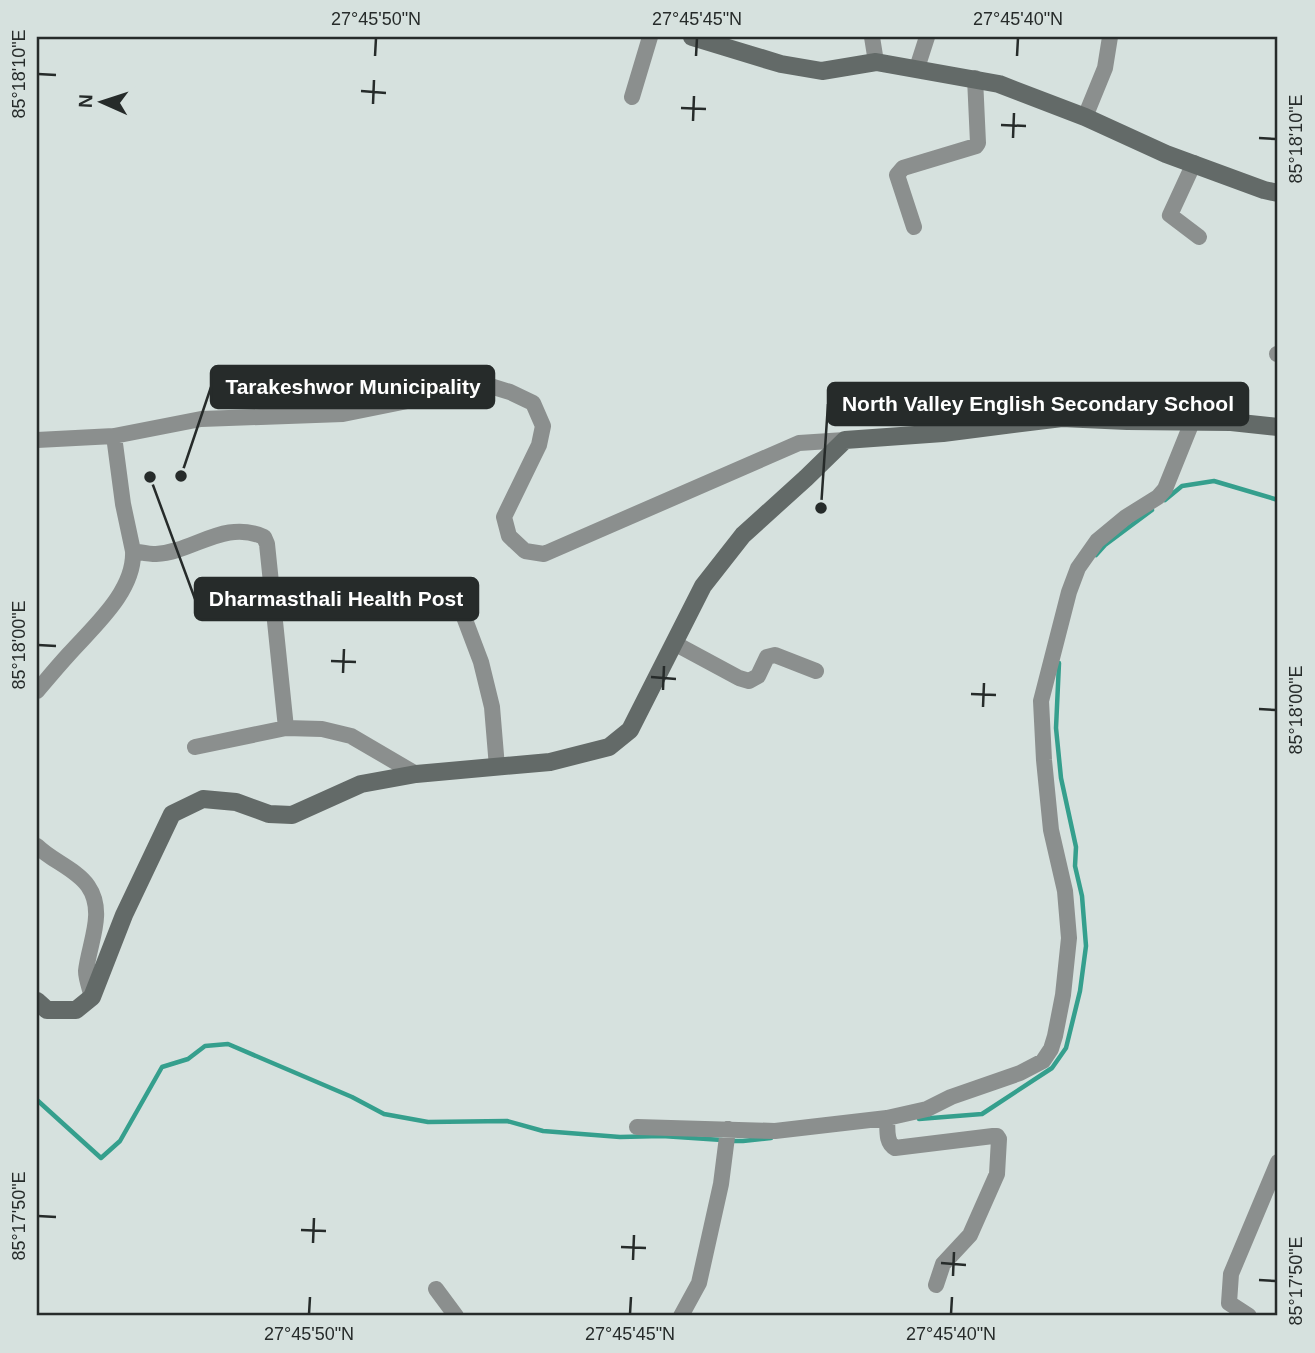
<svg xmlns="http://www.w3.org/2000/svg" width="1315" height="1353" font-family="Helvetica,sans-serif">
	<rect width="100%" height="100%" fill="#d6e1de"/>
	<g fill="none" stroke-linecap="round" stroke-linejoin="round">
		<path stroke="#359f8d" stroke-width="4.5" d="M1165 500 1182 486 1214 481 1278 500
			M1096 555 1105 545 1152 510
			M37 1100 101 1158 120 1141 162 1067 188 1059 205 1046 228 1044 352 1097 384 1114 428 1122 507 1121 543 1131 620 1137 662 1136 722 1140
			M919 1119 982 1114 1052 1068 1066 1048 1080 991 1086 946 1082 896 1075 866 1076 847 1061 778 1056 728 1059 663
			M731 1141H743L771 1138"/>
		<path stroke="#8b8f8e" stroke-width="16" d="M872 37 876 62
			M917 68 927 37
			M632 97 650 37
			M1085 117 1105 68 1110 37
			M1194 163 1170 215 1199 237
			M914 227 897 175 903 168 976 146 978 143 975 78
			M1277 354H1278
			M114 436 123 504 133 551C140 552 149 554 156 554 194 552 224 519 264 537L267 544 286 728
			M37 440 114 436 201 419 343 414 487 385 510 392 533 403 543 426 539 445 504 517 509 536 525 551 544 554 799 443 845 440
			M464 617 481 662 492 707 497 767
			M674 643 739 678 749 681 758 676 767 657 775 655 816 671
			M37 691C48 678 58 666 69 654 94 626 135 591 133 551
			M195 747 286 728 322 729 351 736 416 774
			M37 846C52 861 76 869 88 886 106 912 89 943 86 971 86 979 90 989 92 997
			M887 1118C888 1128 885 1143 895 1148L993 1136H997L999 1139 997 1174 970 1235 943 1264 936 1285
			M637 1127 775 1131 887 1118 927 1109 951 1097 1020 1073 1043 1061 1051 1049 1055 1036 1063 995 1069 938 1065 891 1051 830 1044 760 1041 701 1069 592 1078 568 1097 541 1126 517 1158 497 1165 489 1192 422
			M436 1289 456 1316
			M681 1316 699 1283 721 1184 728 1129
			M1249 1316 1229 1303 1231 1274 1278 1162"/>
		<path stroke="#636a68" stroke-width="18" d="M692 37 781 64 822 71 876 62 999 84 1085 117 1166 154 1264 190 1278 193
			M37 1001 47 1010H76L92 997 124 915 172 814 203 799 236 802 269 814 292 815 361 784 416 774 550 762 609 747 630 730 703 586 743 535 806 478 845 440 943 433 1062 418 1127 421 1231 422 1278 427"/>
	</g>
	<path fill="none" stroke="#262b2a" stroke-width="2.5" d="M375 56 376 38M696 56 697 38M1017 56 1018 38M38 74 56 75M361 91 386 93M373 104 374 80M681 108 706 109M693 121 694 96M1001 125 1026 126M1013 138 1014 113M1259 138 1276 139M38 645 56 646M331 661 356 662M343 673 344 649M651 677 676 679M663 690 664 666M971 694 996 695M983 707 984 683M1259 709 1276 710M38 1216 56 1217M301 1230 326 1231M313 1243 314 1218M621 1247 646 1248M633 1260 634 1235M941 1263 966 1265M953 1276 954 1252M1259 1280 1276 1281M309 1314 310 1297M630 1314 631 1297M951 1314 952 1297"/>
	<path fill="none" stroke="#262b2a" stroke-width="2.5" d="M181 476L211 387M821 508L828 404M150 477L195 599"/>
	<g fill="#262b2a" stroke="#d6e1de" stroke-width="2.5">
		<circle cx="181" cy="476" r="7"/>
		<circle cx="821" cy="508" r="7"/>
		<circle cx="150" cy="477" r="7"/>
	</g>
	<g fill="#262b2a" stroke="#262b2a" stroke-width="2.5">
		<rect x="211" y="366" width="283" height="42" rx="7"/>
		<rect x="828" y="383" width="420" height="42" rx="7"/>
		<rect x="195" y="578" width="283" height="42" rx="7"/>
	</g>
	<g font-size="21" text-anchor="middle" font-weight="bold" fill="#fff">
		<text x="353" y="394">Tarakeshwor Municipality</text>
		<text x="1038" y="411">North Valley English Secondary School</text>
		<text x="336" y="606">Dharmasthali Health Post</text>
	</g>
	<rect width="1315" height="1353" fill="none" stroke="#d6e1de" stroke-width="77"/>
	<g transform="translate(102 102) rotate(273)" stroke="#d6e1de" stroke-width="5" paint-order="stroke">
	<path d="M0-5L12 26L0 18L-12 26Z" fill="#262b2a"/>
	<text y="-10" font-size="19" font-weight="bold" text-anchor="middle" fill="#262b2a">N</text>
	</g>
	<rect x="38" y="38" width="1238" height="1276" fill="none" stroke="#262b2a" stroke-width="2.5"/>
	<g font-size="18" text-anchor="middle" fill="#262b2a">
		<text x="376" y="25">27°45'50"N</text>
		<text x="697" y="25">27°45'45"N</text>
		<text x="1018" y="25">27°45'40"N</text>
		<text transform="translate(19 74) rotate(-90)" y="6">85°18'10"E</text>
		<text transform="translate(1296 139) rotate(-90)" y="6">85°18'10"E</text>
		<text transform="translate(19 645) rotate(-90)" y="6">85°18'00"E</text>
		<text transform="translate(1296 710) rotate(-90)" y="6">85°18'00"E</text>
		<text transform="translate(19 1216) rotate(-90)" y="6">85°17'50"E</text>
		<text transform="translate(1296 1281) rotate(-90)" y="6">85°17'50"E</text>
		<text x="309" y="1340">27°45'50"N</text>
		<text x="630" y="1340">27°45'45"N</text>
		<text x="951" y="1340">27°45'40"N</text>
	</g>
</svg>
